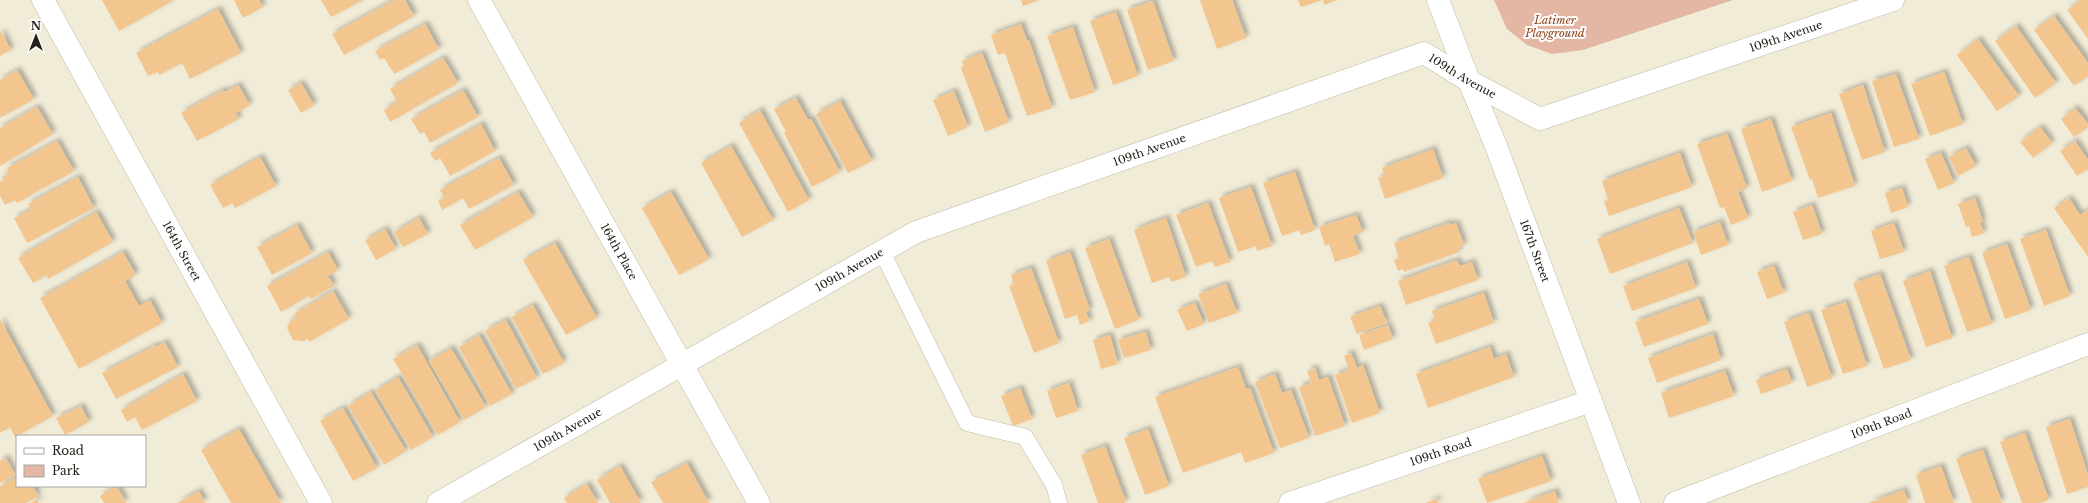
<svg xmlns="http://www.w3.org/2000/svg" width="2088" height="503" font-family="'Libre Baskerville',serif">
	<defs>
		<filter id="shadow"><feDropShadow dx="3.5" dy="-3.5" stdDeviation="2" flood-color="#0004"/></filter>
	</defs>
	<rect width="100%" height="100%" fill="#f1ecd7"/>
	<path fill="#e3b7a3" d="M1494 0H1733L1583 50 1552 54 1527 45 1507 29Z"/>
	<path fill="#f4c68f" filter="url(#shadow)" d="M102 0H174L119 31Z
		M234 0H259L263 7 243 18Z
		M321 0H363L331 17Z
		M394 0H405L414 16 344 55 332 34Z
		M1021 0H1039L1023 6Z
		M1200 0H1232L1246 38 1217 49Z
		M1298 0H1322L1301 7Z
		M1323 0H1337L1324 5Z
		M2081 0H2088V39L2067 10Z
		M1153 1 1174 61 1148 70 1127 10Z
		M218 9 241 53 190 79 182 63 159 75 158 72 148 76 136 53Z
		M1116 12 1138 76 1113 85 1090 21Z
		M2054 16 2088 63V76L2074 86 2034 30Z
		M425 24 439 49 394 74 384 58 380 60 375 51Z
		M1021 24 1027 41 1029 40 1052 108 1027 116 1005 53 998 55 991 35Z
		M2016 26 2056 83 2035 98 1995 41Z
		M1073 27 1095 92 1070 100 1047 36Z
		M0 30 11 50 0 56Z
		M1978 39 2019 96 1997 111 1957 55Z
		M982 53 1009 122 985 132 961 68 964 66 962 61Z
		M443 58 458 83 390 122 384 110 397 102 390 89Z
		M17 70 34 99 0 118V80Z
		M1944 72 1963 124 1930 136 1911 84Z
		M1896 74 1919 139 1894 147 1872 81Z
		M301 83 314 105 301 113 288 90Z
		M238 85 250 105 236 113 239 119 197 141 181 113 223 90 225 92Z
		M1863 85 1885 152 1862 160 1839 94Z
		M463 90 478 117 430 143 424 132 420 134 411 119Z
		M954 91 968 127 948 136 933 100Z
		M796 98 808 120 811 119 840 172 812 187 784 133 786 132 774 109Z
		M840 101 872 161 848 173 816 114Z
		M37 107 53 134 0 166V128Z
		M2075 108 2088 124V127L2074 137 2061 119Z
		M760 110 809 200 788 212 739 123Z
		M1831 113 1855 186 1818 198 1812 179 1810 180 1791 127Z
		M1771 119 1792 181 1762 192 1741 129Z
		M481 124 495 151 450 176 440 158 435 161 430 153Z
		M2040 127 2052 143 2033 158 2020 142Z
		M1727 134 1747 188 1738 192 1748 218 1731 225 1724 207 1720 208 1697 144Z
		M57 141 74 171 17 203 15 200 5 205 0 196V182L4 179 2 177 9 173 7 168Z
		M2075 141 2088 160V169L2077 176 2060 151Z
		M731 146 773 220 742 237 701 163Z
		M1966 148 1976 166 1958 176 1949 157Z
		M1433 149 1443 178 1385 199 1378 178 1385 176 1382 168Z
		M1680 153 1692 187 1609 216 1604 201 1608 200 1602 181Z
		M1941 153 1954 183 1938 190 1925 159Z
		M260 157 276 186 235 208 232 203 223 208 210 185Z
		M499 158 514 185 469 209 463 198 442 210 438 201 445 198 440 190Z
		M1295 172 1315 230 1301 235 1299 230 1282 236 1263 183Z
		M78 177 94 208 27 243 14 218 31 210 28 204Z
		M1251 187 1272 246 1257 251 1256 246 1238 252 1219 198Z
		M1902 188 1908 207 1891 213 1885 193Z
		M518 192 533 217 475 250 460 225Z
		M671 192 709 259 679 275 642 208Z
		M1975 198 1983 222H1980L1984 233 1972 237 1969 226 1966 227 1958 204Z
		M2069 198 2080 215 2087 210 2088 212V257L2054 208Z
		M1208 203 1230 262 1215 267 1212 261 1196 267 1176 215Z
		M1812 205 1822 234 1803 240 1793 212Z
		M1679 208 1693 243 1610 274 1597 239Z
		M96 212 113 242 48 279 46 275 33 283 18 258Z
		M1356 215 1363 232 1353 236 1360 254 1335 262 1329 244 1325 246 1319 227Z
		M419 218 428 234 403 247 394 232Z
		M1166 218 1186 277 1171 282 1169 277 1152 283 1134 230Z
		M1720 222 1728 245 1701 255 1693 232Z
		M1449 223 1450 225 1456 223 1464 245 1458 248 1459 252 1404 272 1403 269 1398 271 1394 260 1399 258 1394 243Z
		M1894 223 1904 252 1880 259 1871 231Z
		M297 225 312 253 272 275 257 247Z
		M385 229 396 249 376 260 365 240Z
		M2046 230 2070 296 2044 306 2020 239Z
		M1109 239 1139 320 1115 329 1085 248Z
		M555 243 597 318 566 335 523 260Z
		M2007 244 2031 310 2005 319 1982 253Z
		M123 252 136 275 125 281 139 306 150 300 162 323 79 369 40 298Z
		M328 252 338 270 328 276 334 286 311 299 309 296 281 312 267 286Z
		M1070 252 1090 310 1086 312 1090 321 1080 325 1077 315 1065 319 1046 261Z
		M1969 257 1992 324 1967 332 1944 266Z
		M1457 260 1460 266 1472 262 1478 280 1406 305 1398 281Z
		M1687 262 1696 288 1632 311 1623 286Z
		M1774 266 1784 293 1767 299 1757 272Z
		M1031 268 1059 343 1034 353 1009 286 1014 285 1011 275Z
		M1930 271 1952 338 1926 347 1903 281Z
		M1880 274 1911 360 1884 369 1853 283Z
		M1226 284 1237 313 1209 323 1198 294Z
		M333 291 349 319 309 342 308 339 304 341 293 340 287 328 290 321 296 318 294 314Z
		M1484 293 1494 323 1436 344 1428 323 1435 320 1432 311Z
		M1699 299 1708 324 1644 347 1635 322Z
		M1846 302 1867 366 1843 374 1821 310Z
		M1195 303 1204 324 1187 331 1177 310Z
		M533 305 564 363 543 374 512 317Z
		M1380 306 1387 323 1357 334 1350 317Z
		M1809 313 1832 378 1807 387 1784 322Z
		M0 319 53 416 15 437 10 427 0 433Z
		M506 320 537 378 516 389 485 331Z
		M1388 325 1393 339 1364 350 1359 335Z
		M1146 332 1151 350 1124 358 1118 340Z
		M1713 334 1721 360 1657 383 1648 358Z
		M479 335 512 394 490 406 459 347Z
		M1110 335 1118 364 1101 369 1093 340Z
		M165 342 178 367 116 399 102 373 156 345V347Z
		M417 345 460 422 438 435 393 359Z
		M1490 347 1494 359 1506 354 1514 377 1428 408 1416 374Z
		M451 348 486 407 464 420 429 361Z
		M1351 353 1357 368 1363 365 1380 413 1352 423 1335 375 1349 370 1344 356Z
		M1238 367 1246 389 1250 388 1274 453 1245 463 1241 452 1183 473 1155 397Z
		M1315 368 1319 380 1328 377 1345 426 1315 436 1299 387 1311 383 1307 371Z
		M1787 369 1792 383 1761 394 1756 380Z
		M1725 371 1734 396 1669 418 1661 393Z
		M183 374 197 401 142 430 135 417 127 422 121 410Z
		M1275 374 1282 393 1291 390 1309 438 1280 448 1255 382Z
		M398 377 433 437 411 450 375 391Z
		M1069 383 1078 411 1056 418 1047 391Z
		M1020 388 1032 419 1013 426 1001 396Z
		M371 392 406 451 384 465 348 406Z
		M81 406 89 422 65 435 56 418Z
		M343 408 377 468 353 481 320 421Z
		M2070 419 2088 475V487L2067 494 2046 427Z
		M239 429 281 503H231L201 450Z
		M1148 429 1169 486 1145 495 1124 438Z
		M2025 433 2049 500 2040 503H2022L2000 442Z
		M1105 446 1126 502 1124 503H1098L1081 455Z
		M1983 450 2002 503H1972L1956 459Z
		M1542 456 1551 481 1487 503 1478 479Z
		M6 458 15 475 0 483V461Z
		M687 463 709 503H663L651 482Z
		M620 466 641 503H610L597 480Z
		M1941 466 1954 503H1925L1916 475Z
		M17 477V486H33L38 496 26 503H0V486Z
		M587 484 598 503H567L564 498Z
		M117 486 126 503H104L100 496Z
		M1904 490 1908 503H1868Z
		M199 491 205 503H177Z
		M1555 491 1559 503H1523Z
		M37 499 39 503H30Z
		M1437 499 1439 503H1425Z"/>
	<g fill="none" stroke-linecap="round" stroke-linejoin="round">
		<defs>
			<path id="service" d="M882 252 967 423 1025 437 1054 485 1059 503"/>
			<g id="minor">
				<path id="s1" d="M43 0 321 503"/>
				<path id="s2" d="M479 0 759 503"/>
				<path id="s3" d="M1438 0 1469 81 1496 146 1629 503"/>
				<path id="s4" d="M438 503 916 232 1424 53 1469 81 1540 119 1893 0"/>
				<path id="s5" d="M1290 503 1591 401"/>
				<path id="s6" d="M1675 503 2088 344"/>
			</g>
		</defs>
		<use href="#service" stroke="#c0bba7" stroke-width="17"/>
		<use href="#minor" stroke="#c0bba7" stroke-width="23"/>
		<use href="#service" stroke="#fff" stroke-width="16"/>
		<use href="#minor" stroke="#fff" stroke-width="22"/>
	</g>
	<g text-anchor="middle" dominant-baseline="central" stroke-width="4" stroke-linejoin="round" paint-order="stroke">
		<g font-size="11" font-style="italic" fill="#8a3d11" stroke="#fff">
			<text x="1555" y="20">Latimer<tspan x="1555" dy="13">Playground</tspan></text>
		</g>
		<g font-size="11" fill="#232119" stroke="#fff">
			<text stroke="none"><textPath href="#s4" startOffset="1481">109th Avenue</textPath></text>
			<text stroke="none"><textPath href="#s4" startOffset="1133">109th Avenue</textPath></text>
			<text stroke="none"><textPath href="#s4" startOffset="797">109th Avenue</textPath></text>
			<text stroke="none"><textPath href="#s2" startOffset="288">164th Place</textPath></text>
			<text stroke="none"><textPath href="#s3" startOffset="269">167th Street</textPath></text>
			<text stroke="none"><textPath href="#s1" startOffset="287">164th Street</textPath></text>
			<text stroke="none"><textPath href="#s4" startOffset="473">109th Avenue</textPath></text>
			<text stroke="none"><textPath href="#s6" startOffset="221">109th Road</textPath></text>
			<text stroke="none"><textPath href="#s4" startOffset="149">109th Avenue</textPath></text>
			<text stroke="none"><textPath href="#s5" startOffset="159">109th Road</textPath></text>
		</g>
	</g>
	<rect x="16" y="435" width="130" height="52" fill="#ffffff" stroke="#a7a6a3"/>
	<rect x="24" y="448" width="20" height="6" fill="#ffffff" stroke="#a7a6a3"/>
	<text x="52" y="455" font-size="12" fill="#232119">Road</text>
	<rect x="24" y="465" width="20" height="12" fill="#e3b7a3" stroke="#a7a6a3"/>
	<text x="52" y="475" font-size="12" fill="#232119">Park</text>
	<g transform="translate(36 36)" stroke="#ffffff" stroke-width="3" paint-order="stroke">
	<path d="M0-3L7 15L0 10L-7 15Z" fill="#232119"/>
	<text y="-6" font-size="11" font-weight="bold" text-anchor="middle" fill="#232119">N</text>
	</g>
</svg>
